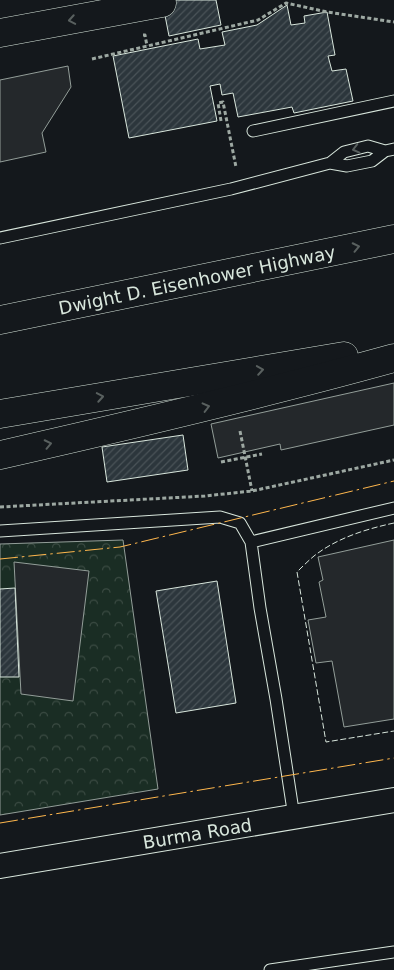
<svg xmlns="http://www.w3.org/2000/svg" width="394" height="970" font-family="'DejaVu Sans',sans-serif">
	<defs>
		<pattern id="forest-crowns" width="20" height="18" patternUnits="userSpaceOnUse" patternTransform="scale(1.25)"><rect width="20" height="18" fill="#1a2d24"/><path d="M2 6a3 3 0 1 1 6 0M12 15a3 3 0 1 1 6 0" fill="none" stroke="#3b4b43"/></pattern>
		<pattern id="building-hatch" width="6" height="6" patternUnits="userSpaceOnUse" patternTransform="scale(1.25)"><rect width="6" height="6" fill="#2c363c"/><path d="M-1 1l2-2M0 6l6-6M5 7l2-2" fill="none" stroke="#4a5358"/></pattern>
	</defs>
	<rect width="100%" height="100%" fill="#14181c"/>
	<path fill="url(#forest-crowns)" stroke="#939e99" d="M123 540 158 789 0 815V544Z"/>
	<path fill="#24282b" stroke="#939e99" d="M68 66 71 87 42 133 46 152 0 162V80Z
		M394 383V425L281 450 280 444 218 458 211 424Z
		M394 540V719L344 727 332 661 316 663 308 620 326 617 319 582 323 580 318 557Z
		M14 562 89 571 73 701 21 694Z"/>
	<path fill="url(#building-hatch)" stroke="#d8e6dc" d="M162 0H216L221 25 169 36Z
		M287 5 291 25 305 23 304 16 327 12 335 55 328 56 332 71 346 69 353 101 294 113 292 107 238 117 233 93 222 95 220 84 210 86 217 121 129 138 113 56 198 39 200 49 225 45 222 32 257 25Z
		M183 435 188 470 107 482 102 447Z
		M217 581 236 703 176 713 156 591Z
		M15 588 19 677H0V589Z"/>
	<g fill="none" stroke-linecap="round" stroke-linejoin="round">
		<defs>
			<path id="lane" d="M253 131 394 101
				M330 163 344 152 368 146 385 151
				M0 238 231 189 330 163 347 166 372 161 385 151 394 149
				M0 531 220 517 240 523 251 542 260 608 276 699 294 817
				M251 542 394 508
				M270 970 394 952"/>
			<g id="street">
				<path id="s1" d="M0 866 394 800"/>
			</g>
			<g id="highway">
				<path d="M0 33 162 3"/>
				<path id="s2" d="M0 320 394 239"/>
				<path d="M0 414 344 356"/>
				<path d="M0 455C132 425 264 394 394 358"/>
			</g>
		</defs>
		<use href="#lane" stroke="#d8e6dc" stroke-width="13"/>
		<use href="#street" stroke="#d8e6dc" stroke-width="26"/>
		<use href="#highway" stroke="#d8e6dc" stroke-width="29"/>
		<path stroke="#9da8a2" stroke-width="3" stroke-dasharray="4 2.5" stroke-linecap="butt" d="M143 35H145L147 46
			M92 59 258 20 286 3 327 12 394 22
			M221 121 218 103 223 102 236 167
			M240 431 252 491
			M221 462 262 454
			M0 507 205 496 252 491 394 460"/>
		<use href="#lane" stroke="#14181c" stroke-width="11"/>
		<use href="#street" stroke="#14181c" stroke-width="24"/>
		<use href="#highway" stroke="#14181c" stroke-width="28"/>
		<path stroke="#d8e6dc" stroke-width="1" stroke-dasharray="6 2.5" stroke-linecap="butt" d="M394 523C366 529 337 538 314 556 308 561 302 567 297 572L326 742 394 731"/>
		<path stroke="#ffb74d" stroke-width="1" stroke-dasharray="18 4 2.5 4" stroke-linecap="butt" d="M0 559 120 547 394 481
			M0 823 394 758"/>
	</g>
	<defs><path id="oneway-chevron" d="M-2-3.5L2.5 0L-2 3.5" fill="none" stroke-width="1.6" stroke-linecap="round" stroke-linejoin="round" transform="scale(1.25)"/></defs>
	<g stroke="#59605f">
		<use href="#oneway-chevron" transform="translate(72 20) rotate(170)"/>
		<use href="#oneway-chevron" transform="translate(356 149) rotate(166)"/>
		<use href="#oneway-chevron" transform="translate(356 247) rotate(-12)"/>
		<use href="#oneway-chevron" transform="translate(260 370) rotate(-9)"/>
		<use href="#oneway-chevron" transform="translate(100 397) rotate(-10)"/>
		<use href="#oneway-chevron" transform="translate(206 407) rotate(-14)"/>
		<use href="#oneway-chevron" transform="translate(48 444) rotate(-12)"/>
	</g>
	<g text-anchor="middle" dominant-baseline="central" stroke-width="4" stroke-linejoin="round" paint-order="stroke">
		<g font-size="18" fill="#d8e6dc" stroke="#14181c">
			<text stroke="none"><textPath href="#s2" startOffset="201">Dwight D. Eisenhower Highway</textPath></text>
			<text stroke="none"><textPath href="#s1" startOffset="200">Burma Road</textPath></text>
		</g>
	</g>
</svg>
